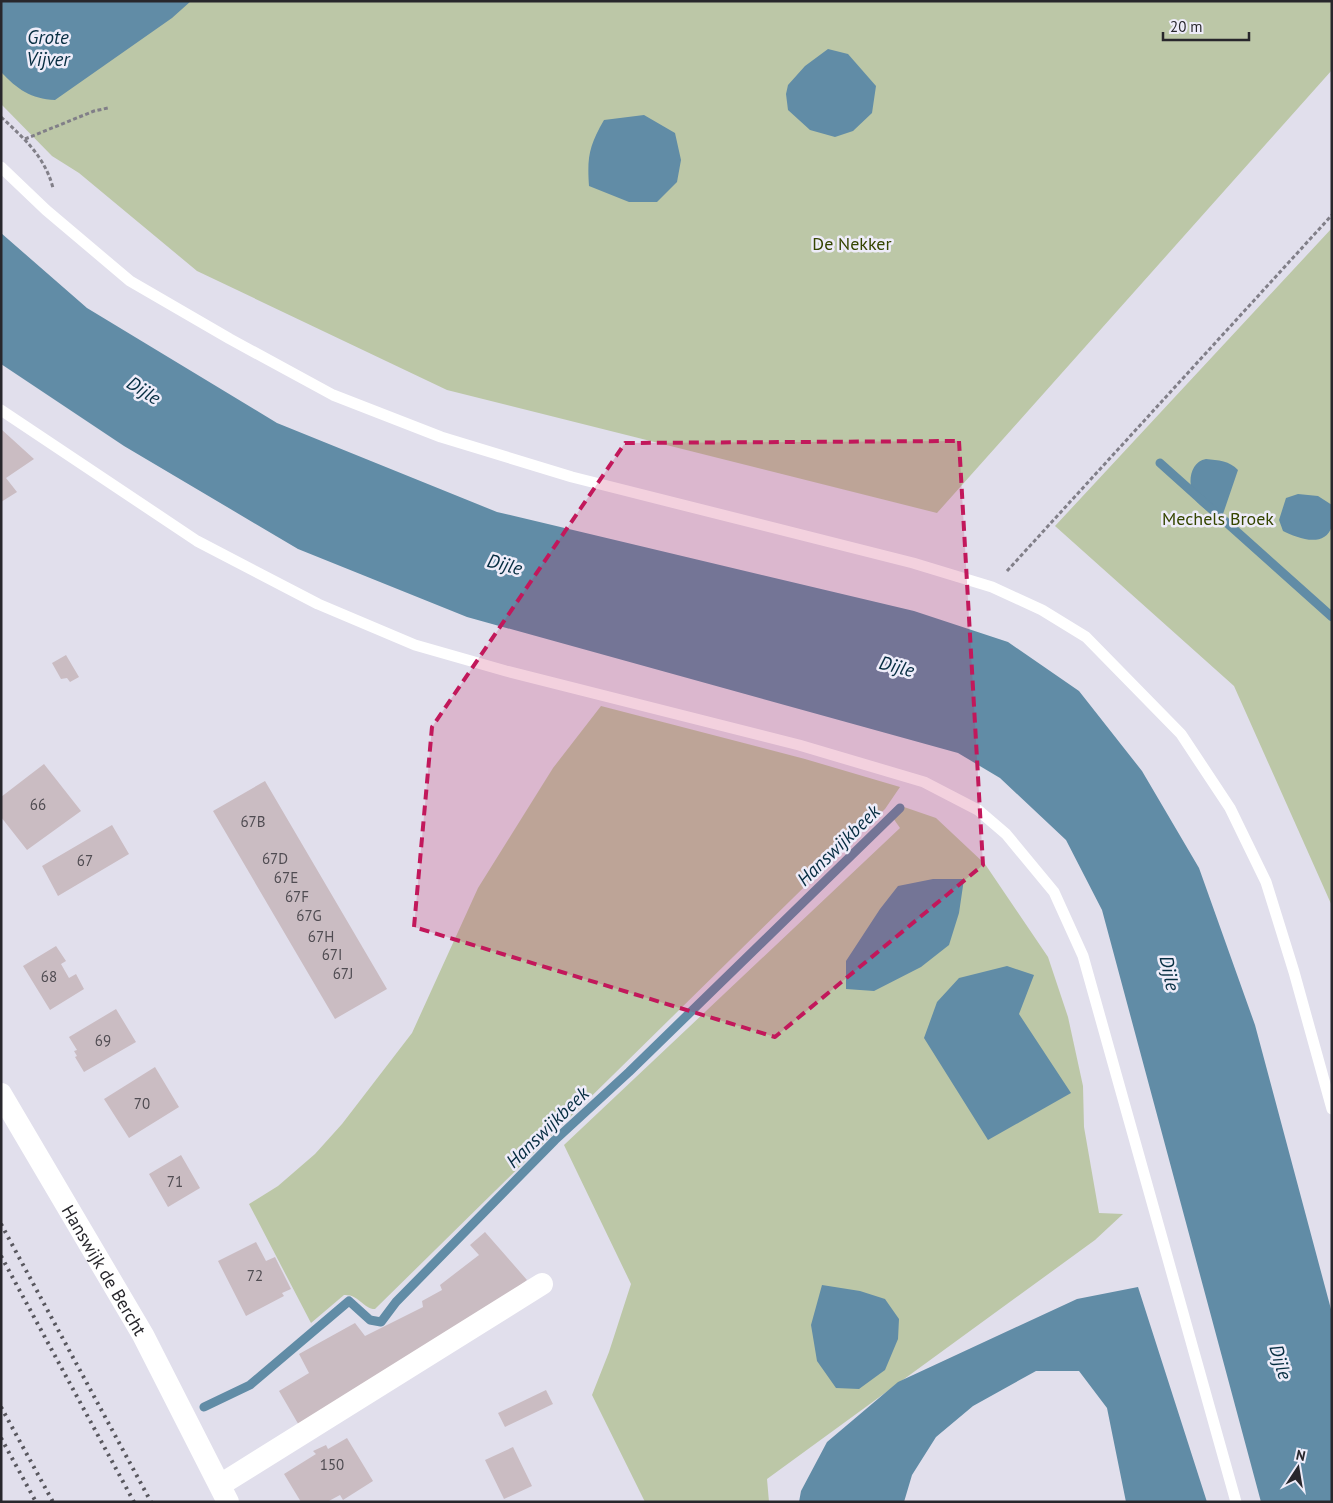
<svg xmlns="http://www.w3.org/2000/svg" width="1333" height="1503" font-family="'PT Sans',sans-serif">
	<rect width="100%" height="100%" fill="#e1dfec"/>
	<path fill="#bcc7a7" d="M1 1H1332V70L937 513 447 390 197 271 79 173 52 156 1 104Z
		M1332 228V906L1234 686 1055 526Z
		M601 706 805 759 900 787 885 809 850 842 375 1309C363 1309 359 1294 344 1295L311 1323 249 1204 278 1186 315 1154 342 1124 412 1033 478 888 553 768Z
		M904 807 936 818 985 864 1048 957 1068 1017 1083 1086 1084 1127 1099 1213 1123 1214 1095 1240 767 1479 769 1502H645L592 1395 609 1352 631 1284 564 1145 900 828 893 818Z"/>
	<path fill="#618ca6" d="M1 1H191L172 18 55 100C31 99 17 89 1 72Z
		M828 49 848 54 876 86 872 113 853 131 835 137 810 130 788 110 786 94 788 85 805 66Z
		M644 115 675 133 681 160 677 182 657 202H629L589 186C587 157 589 146 604 120Z
		M1 233 87 308 277 423 497 512 914 611 1008 642 1079 691 1142 771 1199 868 1255 1025 1332 1313V1502H1261L1102 910 1066 840 1000 778 958 753 467 617 298 549 124 446 1 364Z
		M1206 459C1218 460 1230 461 1238 470L1223 514 1217 517C1210 512 1199 506 1195 499 1187 485 1189 462 1206 459Z
		M1298 494 1318 496 1332 505C1332 511 1333 520 1332 526 1325 549 1297 538 1283 531L1279 520 1286 498Z
		M933 879H964L959 913 949 945 921 967 874 991 846 989V961L880 909 898 886Z
		M1007 966 1034 975 1019 1014 1071 1093 988 1140 924 1038 937 1002 959 978Z
		M822 1285 860 1291 885 1299 899 1319 898 1339 885 1370 859 1389 836 1388 817 1361 811 1325Z
		M1138 1287 1207 1502H1126L1107 1408 1079 1371H1036L973 1406 936 1437 912 1475 904 1502H799L801 1491 827 1442 898 1382 1077 1299Z"/>
	<g fill="none" stroke-linecap="round" stroke-linejoin="round">
		<path stroke="#618ca6" stroke-width="9" d="M1160 463 1332 617
			M204 1407 250 1385 349 1301 370 1320 381 1322 396 1302 555 1140 629 1072 900 808"/>
	</g>
	<path fill="#cabcc2" d="M1 429 34 459 6 478 17 492 1 502Z
		M66 655 79 677 70 682 67 678 61 679 52 663Z
		M44 764 81 811 27 850 1 817V797Z
		M265 781 387 989 335 1019 213 811Z
		M112 825 129 854 58 896 42 866Z
		M56 946 66 961 61 964 69 978 76 974 84 989 50 1010 23 966Z
		M116 1009 136 1042 84 1072 75 1057 77 1056 74 1051 77 1050 69 1037Z
		M155 1067 179 1107 129 1138 104 1099Z
		M181 1155 200 1188 168 1207 149 1174Z
		M485 1232 527 1280 455 1335 300 1427 279 1391 309 1373 299 1354 355 1323 365 1336 423 1307 422 1301 442 1290 440 1285 479 1255 470 1245Z
		M256 1242 266 1261 275 1257 291 1289 282 1293 284 1296 246 1316 218 1261Z
		M546 1390 553 1404 505 1427 498 1413Z
		M347 1438 373 1481 343 1500 340 1495 327 1502H301L284 1474 316 1454 313 1451 326 1445 328 1449Z
		M513 1447 532 1486 504 1499 485 1460Z"/>
	<g fill="none" stroke-linecap="round" stroke-linejoin="round">
		<path stroke="#817f88" stroke-width="3" stroke-dasharray="4 2.5" stroke-linecap="butt" d="M1 117C24 138 45 157 53 188
			M25 139 94 111 108 108
			M1007 571 1332 215"/>
		<path stroke="#fff" stroke-width="11" d="M1 167 46 210 130 281 230 339 333 395 441 437 572 477 913 563 992 587 1042 610 1086 637 1181 734 1230 808 1266 882 1294 972 1332 1109
			M1 410 197 541 318 604 415 645 506 671 799 745 924 782 978 810 1006 834 1054 892 1083 956 1236 1502"/>
		<g stroke="#fff" stroke-width="22">
			<path id="s1" d="M1 1094 143 1335 228 1502"/>
			<path d="M220 1485 542 1284"/>
		</g>
		<path stroke="#58575e" stroke-width="4" stroke-dasharray="2.5 5" stroke-linecap="butt" d="M1 1224 151 1502
			M1 1256 134 1502
			M1 1407 53 1502
			M1 1438 36 1502"/>
	</g>
	<path fill="#c2185b" fill-opacity="0.2" stroke="#c2185b" stroke-width="4" stroke-dasharray="10 6" stroke-linejoin="round" d="M959 441 983 865 775 1037 414 927 432 727 625 443Z"/>
	<g text-anchor="middle" dominant-baseline="central" stroke-width="5" stroke-linejoin="round" paint-order="stroke">
		<g font-size="15" fill="#504c52">
			<text x="38" y="804">66</text>
			<text x="253" y="821">67B</text>
			<text x="275" y="858">67D</text>
			<text x="85" y="860">67</text>
			<text x="286" y="877">67E</text>
			<text x="297" y="896">67F</text>
			<text x="309" y="915">67G</text>
			<text x="321" y="936">67H</text>
			<text x="332" y="954">67I</text>
			<text x="343" y="973">67J</text>
			<text x="49" y="976">68</text>
			<text x="103" y="1040">69</text>
			<text x="142" y="1103">70</text>
			<text x="175" y="1181">71</text>
			<text x="255" y="1275">72</text>
			<text x="332" y="1464">150</text>
		</g>
		<g font-size="18" fill="#354500" stroke="#eeecf9">
			<text x="852" y="243">De Nekker</text>
			<text x="1218" y="518">Mechels Broek</text>
		</g>
		<g font-size="18" fill="#28272c" stroke="#eeecf9">
			<text stroke="none"><textPath href="#s1" startOffset="204">Hanswijk de Bercht</textPath></text>
		</g>
		<g font-size="19" font-style="italic" fill="#062d41" stroke="#eeecf9">
			<text x="48" y="37">Grote<tspan x="48" dy="22">Vijver</tspan></text>
			<text transform="translate(144 390) rotate(32)">Dijle</text>
			<text transform="translate(505 564) rotate(15)">Dijle</text>
			<text transform="translate(897 666) rotate(15)">Dijle</text>
			<text transform="translate(838 845) rotate(-44)">Hanswijkbeek</text>
			<text transform="translate(1170 973) rotate(78)">Dijle</text>
			<text transform="translate(547 1127) rotate(-44)">Hanswijkbeek</text>
			<text transform="translate(1281 1362) rotate(73)">Dijle</text>
		</g>
	</g>
	<rect width="1333" height="1503" fill="none" stroke="#28272c" stroke-width="5"/>
	<g transform="translate(1298 1468) rotate(12)" stroke="#eeecf9" stroke-width="4" paint-order="stroke">
	<path d="M0-4L9 19L0 12L-9 19Z" fill="#28272c"/>
	<text y="-8" font-size="14" font-weight="bold" text-anchor="middle" fill="#28272c">N</text>
	</g>
	<path d="M1163 32v8h86v-8" fill="none" stroke="#28272c" stroke-width="2.5"/>
	<text x="1170" y="32" font-size="15" fill="#28272c" stroke="#eeecf9" stroke-width="4" paint-order="stroke">20 m</text>
</svg>
